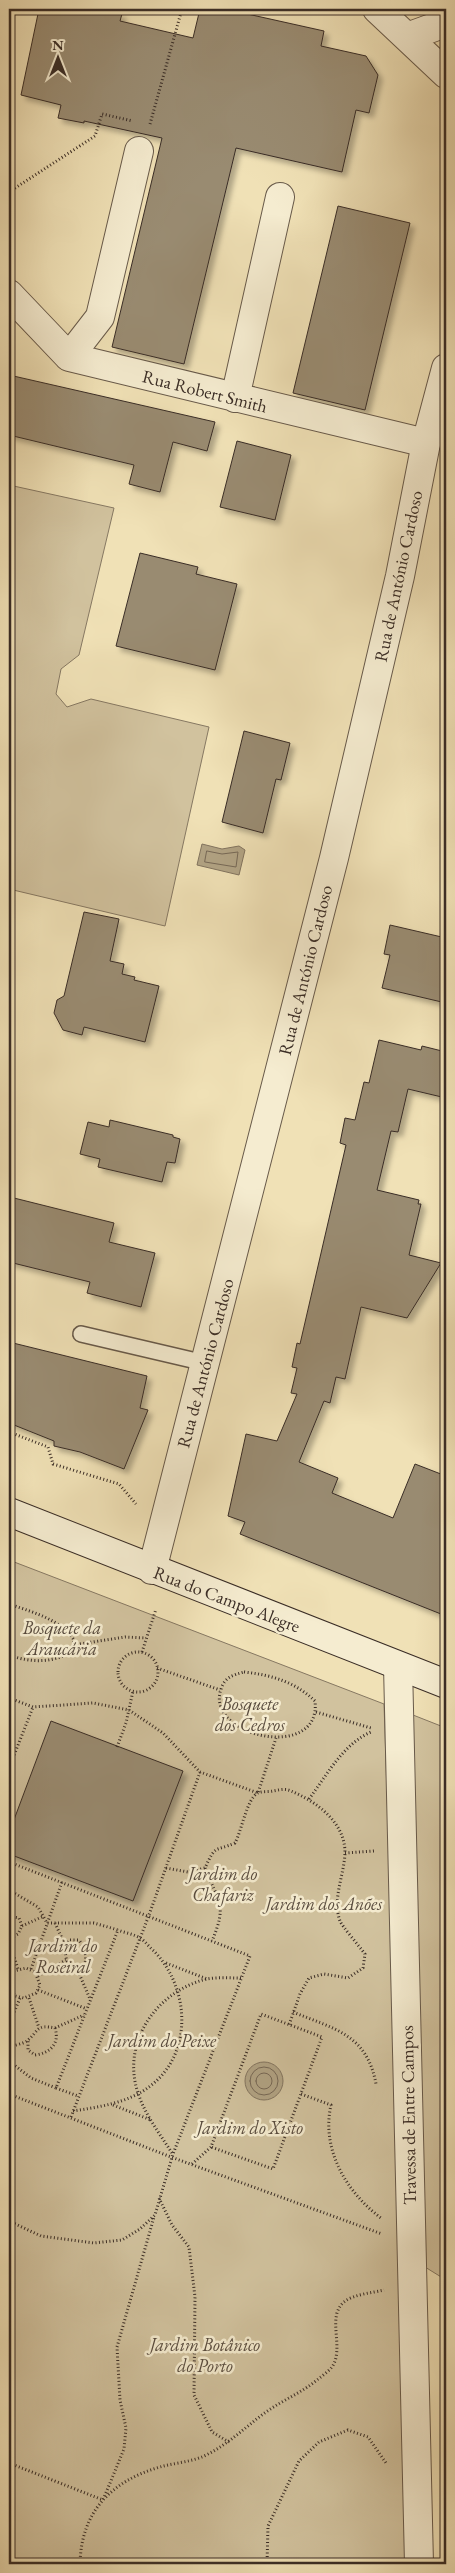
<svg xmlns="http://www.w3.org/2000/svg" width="455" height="2573" font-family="'EB Garamond',serif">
	<defs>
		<filter id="shadow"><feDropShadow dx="4.5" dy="4.5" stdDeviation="2.5" flood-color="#0004"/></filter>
	</defs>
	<rect width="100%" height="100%" fill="#f0e1b6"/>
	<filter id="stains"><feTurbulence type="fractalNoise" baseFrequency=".004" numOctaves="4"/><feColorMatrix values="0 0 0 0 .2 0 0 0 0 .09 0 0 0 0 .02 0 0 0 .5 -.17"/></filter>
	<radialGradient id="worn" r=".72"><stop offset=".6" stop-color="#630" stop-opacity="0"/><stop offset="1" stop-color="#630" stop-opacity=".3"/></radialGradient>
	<path fill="#d1c29e" stroke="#867862" d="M9 485 114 508 79 655 61 669 56 694 67 707 91 699 209 727 165 926 9 889Z
		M9 1560 384 1704 397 2089 406 2564H9Z
		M413 1715 446 1728V2280L425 2267Z"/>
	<path fill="#b2a485" stroke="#82745f" d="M202 844 222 849 239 846 245 850 239 875 197 865Z
		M245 2081a19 19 0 1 1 38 0a19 19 0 1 1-38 0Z"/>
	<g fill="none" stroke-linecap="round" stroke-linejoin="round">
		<path stroke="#766856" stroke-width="1" d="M207 851 222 854 238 852 236 867 205 862Z
			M250 2081a14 14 0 1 1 28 0a14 14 0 1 1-28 0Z
			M256 2081a8 8 0 1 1 16 0a8 8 0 1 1-16 0Z"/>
	</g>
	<path fill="#998b71" stroke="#3a2d26" filter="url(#shadow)" d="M39 9H99L122 14 120 21 193 38 200 9H225L324 31 321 46 366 56 378 75 369 113 356 110 342 172 236 148 184 364 112 347 162 138 84 121V123L58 118 61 105 21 95Z
		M338 206 410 223 365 410 293 393Z
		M9 375 215 422 207 451 173 442 160 492 129 484 134 465 9 435Z
		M237 441 291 455 275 520 220 507Z
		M140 553 198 567 196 574 237 584 215 670 116 646Z
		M244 731 290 743 281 780 276 779 263 833 222 822Z
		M84 912 119 919 110 961 124 964 122 974 135 977 134 980 159 986 145 1042 84 1027 82 1035 63 1030 54 1013 57 1000 64 996Z
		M390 925 446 938V1003L382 988 390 955 384 954Z
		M379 1040 421 1050 422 1046 446 1052V1098L408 1089 398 1132 391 1131 377 1190 419 1200 418 1204H421L409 1255 441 1263 407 1318 361 1307 345 1379 336 1377 330 1403 324 1401 299 1462 338 1478 332 1493 393 1518 415 1464 446 1476V1616L240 1534 245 1522 228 1516 246 1434 277 1441 297 1394 291 1393 297 1368 292 1367 297 1343 300 1344 346 1145 340 1143 345 1118 355 1120 364 1082 369 1083Z
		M110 1120 173 1135V1137L180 1139 175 1163 167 1162 162 1182 98 1167 100 1159 80 1154 88 1122 109 1127Z
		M14 1198 114 1223 109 1242 155 1253 141 1307 87 1293 90 1282 9 1262V1219Z
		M9 1342 147 1376 140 1408 148 1410 124 1469 80 1452 54 1446V1441L9 1423Z
		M51 1721 183 1771 133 1901 9 1854V1833Z"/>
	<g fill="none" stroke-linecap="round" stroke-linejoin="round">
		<defs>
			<path id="service" d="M81 1334 205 1363"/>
			<path id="minor" d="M9 294 69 357 426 443
				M69 357 100 317 139 151
				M235 398 280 197
				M398 1666 419 2564"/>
			<path id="tertiary" d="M377 9 446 74
				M407 37 440 25 446 16
				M152 1570 334 858 400 576 426 443 446 368"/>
			<path id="secondary" d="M9 1512 446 1684"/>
		</defs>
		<use href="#service" stroke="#685a4a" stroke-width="18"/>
		<use href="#minor" stroke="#685a4a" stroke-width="30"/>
		<use href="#tertiary" stroke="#685a4a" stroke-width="30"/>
		<use href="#secondary" stroke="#3a2d26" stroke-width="30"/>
		<path stroke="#3a2d26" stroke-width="3" stroke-dasharray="1 2.5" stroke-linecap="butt" d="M150 124 182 9
			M9 192 95 136 102 114 133 121
			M9 1432 48 1447 53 1464 119 1484 136 1504
			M9 1604C32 1612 60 1619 74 1640L72 1652C52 1663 31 1663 9 1655
			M73 1645 125 1637 146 1638
			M142 1652 156 1609
			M118 1672a20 20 0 1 1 40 0a20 20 0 1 1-40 0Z
			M157 1668 220 1690
			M244 1672C272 1675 295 1682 315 1701 322 1762 204 1737 221 1689 225 1677 233 1675 244 1672Z
			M9 1698 33 1707 93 1703 129 1710 163 1733 200 1772 258 1793 276 1738
			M316 1712 371 1728
			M117 1747 126 1723 133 1691
			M9 1768 33 1707
			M309 1799C327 1775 343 1744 371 1732
			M345 1853 374 1851
			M9 1862 250 1956 173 2154 155 2215 140 2229 122 2240 94 2243 41 2236 9 2221
			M166 1868 188 1872 205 1868C216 1844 214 1852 235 1843 242 1830 247 1798 258 1793 262 1791 268 1792 273 1791 279 1790 285 1788 291 1791 317 1802 345 1822 345 1853 344 1876 332 1899 340 1921 341 1925 360 1947 365 1954L363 1968 348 1978 324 1974 309 1978 300 1994 289 2025
			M205 1868C218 1902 228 1903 212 1941
			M9 1890 38 1907 47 1923H94L118 1930 56 2088 31 2078 9 2061
			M9 1916 19 1918 22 1926 18 1934 9 1939
			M55 1923 65 1945
			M22 1926 44 1916
			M70 1940H79C86 1950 87 1957 84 1968L78 1971C66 1965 65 1958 65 1945Z
			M9 1941 18 1969
			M166 1963 207 1979
			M31 1969 62 1882
			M78 1971 90 1999
			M38 1976 66 1960
			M9 1981 14 1971 26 1968 35 1972 40 1985 36 1993 24 1998 15 1996 9 1984
			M38 1990 87 2009
			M29 1998 39 2028
			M293 2012C334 2029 367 2034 376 2084
			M9 2025 20 1998
			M55 2028 84 2015
			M9 2047C14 2045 24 2044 28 2040 39 2031 36 2024 55 2028 60 2044 50 2053 35 2055L28 2050V2041
			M56 2088 78 2096
			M9 2094 171 2157 382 2234
			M301 2094 331 2105C321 2149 346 2192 381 2218
			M113 2105 151 2120
			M73 2111C106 2106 140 2101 163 2074 193 2038 185 1983 154 1951 149 1947 145 1941 140 1938 134 1934 125 1933 118 1930
			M71 2117 149 1915 200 1772
			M172 2153C160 2134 145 2115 138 2093 121 2043 156 1991 207 1979 217 1977 230 1978 241 1978
			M192 2164 211 2147 261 2014 322 2037 273 2169 211 2147
			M159 2198 172 2225 189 2247 195 2297 194 2395 212 2432 229 2442
			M9 2463 103 2500 124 2449 126 2428 120 2400 117 2347 154 2217
			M80 2564C81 2512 111 2481 160 2467 174 2463 191 2462 204 2456 228 2445 245 2427 266 2412 283 2400 301 2393 317 2380 322 2376 328 2372 332 2367 345 2348 326 2317 344 2302 354 2294 372 2293 384 2290
			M267 2564 268 2526 299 2461 319 2442 348 2430 368 2437 386 2463"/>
		<use href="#service" stroke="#f5ecd0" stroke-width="15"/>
		<use href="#minor" stroke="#f5ecd0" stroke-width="28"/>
		<use href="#tertiary" stroke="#f5ecd0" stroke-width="28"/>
		<use href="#secondary" stroke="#f5ecd0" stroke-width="28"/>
	</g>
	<g text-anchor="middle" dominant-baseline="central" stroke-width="5" stroke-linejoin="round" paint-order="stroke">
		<g font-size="18" fill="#3a2d26" stroke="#f5ecd0">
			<text transform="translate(205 391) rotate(14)">Rua Robert Smith</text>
			<text transform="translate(398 576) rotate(-78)">Rua de António Cardoso</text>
			<text transform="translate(305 970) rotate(-76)">Rua de António Cardoso</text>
			<text transform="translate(205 1363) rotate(-75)">Rua de António Cardoso</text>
			<text transform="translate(227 1599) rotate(21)">Rua do Campo Alegre</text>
			<text transform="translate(408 2115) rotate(-91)">Travessa de Entre Campos</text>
		</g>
		<g font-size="18" font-style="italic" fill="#584b3e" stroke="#f5ecd0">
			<text x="62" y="1627">Bosquete da<tspan x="62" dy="21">Araucária</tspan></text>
			<text x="250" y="1703">Bosquete<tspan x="250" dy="21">dos Cedros</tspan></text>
			<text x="223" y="1873">Jardim do<tspan x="223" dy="21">Chafariz</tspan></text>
			<text x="324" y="1903">Jardim dos Anões</text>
			<text x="63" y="1945">Jardim do<tspan x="63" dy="21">Roseiral</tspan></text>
			<text x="162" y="2040">Jardim do Peixe</text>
			<text x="250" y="2127">Jardim do Xisto</text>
			<text x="205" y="2344">Jardim Botânico<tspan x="205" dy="21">do Porto</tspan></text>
		</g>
	</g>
	<rect width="455" height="2573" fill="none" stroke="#f0e1b6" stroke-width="30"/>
	<rect x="10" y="10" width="435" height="2553" fill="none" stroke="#3a2d26" stroke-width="2.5"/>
	<rect x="15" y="15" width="425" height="2543" fill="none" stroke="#3a2d26"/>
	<g transform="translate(58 58)" stroke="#f5ecd0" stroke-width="4" paint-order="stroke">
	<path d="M0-4L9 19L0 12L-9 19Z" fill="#3a2d26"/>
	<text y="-8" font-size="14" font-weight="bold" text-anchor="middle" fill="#3a2d26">N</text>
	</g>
	<rect width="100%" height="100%" filter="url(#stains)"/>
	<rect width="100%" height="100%" fill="url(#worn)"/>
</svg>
